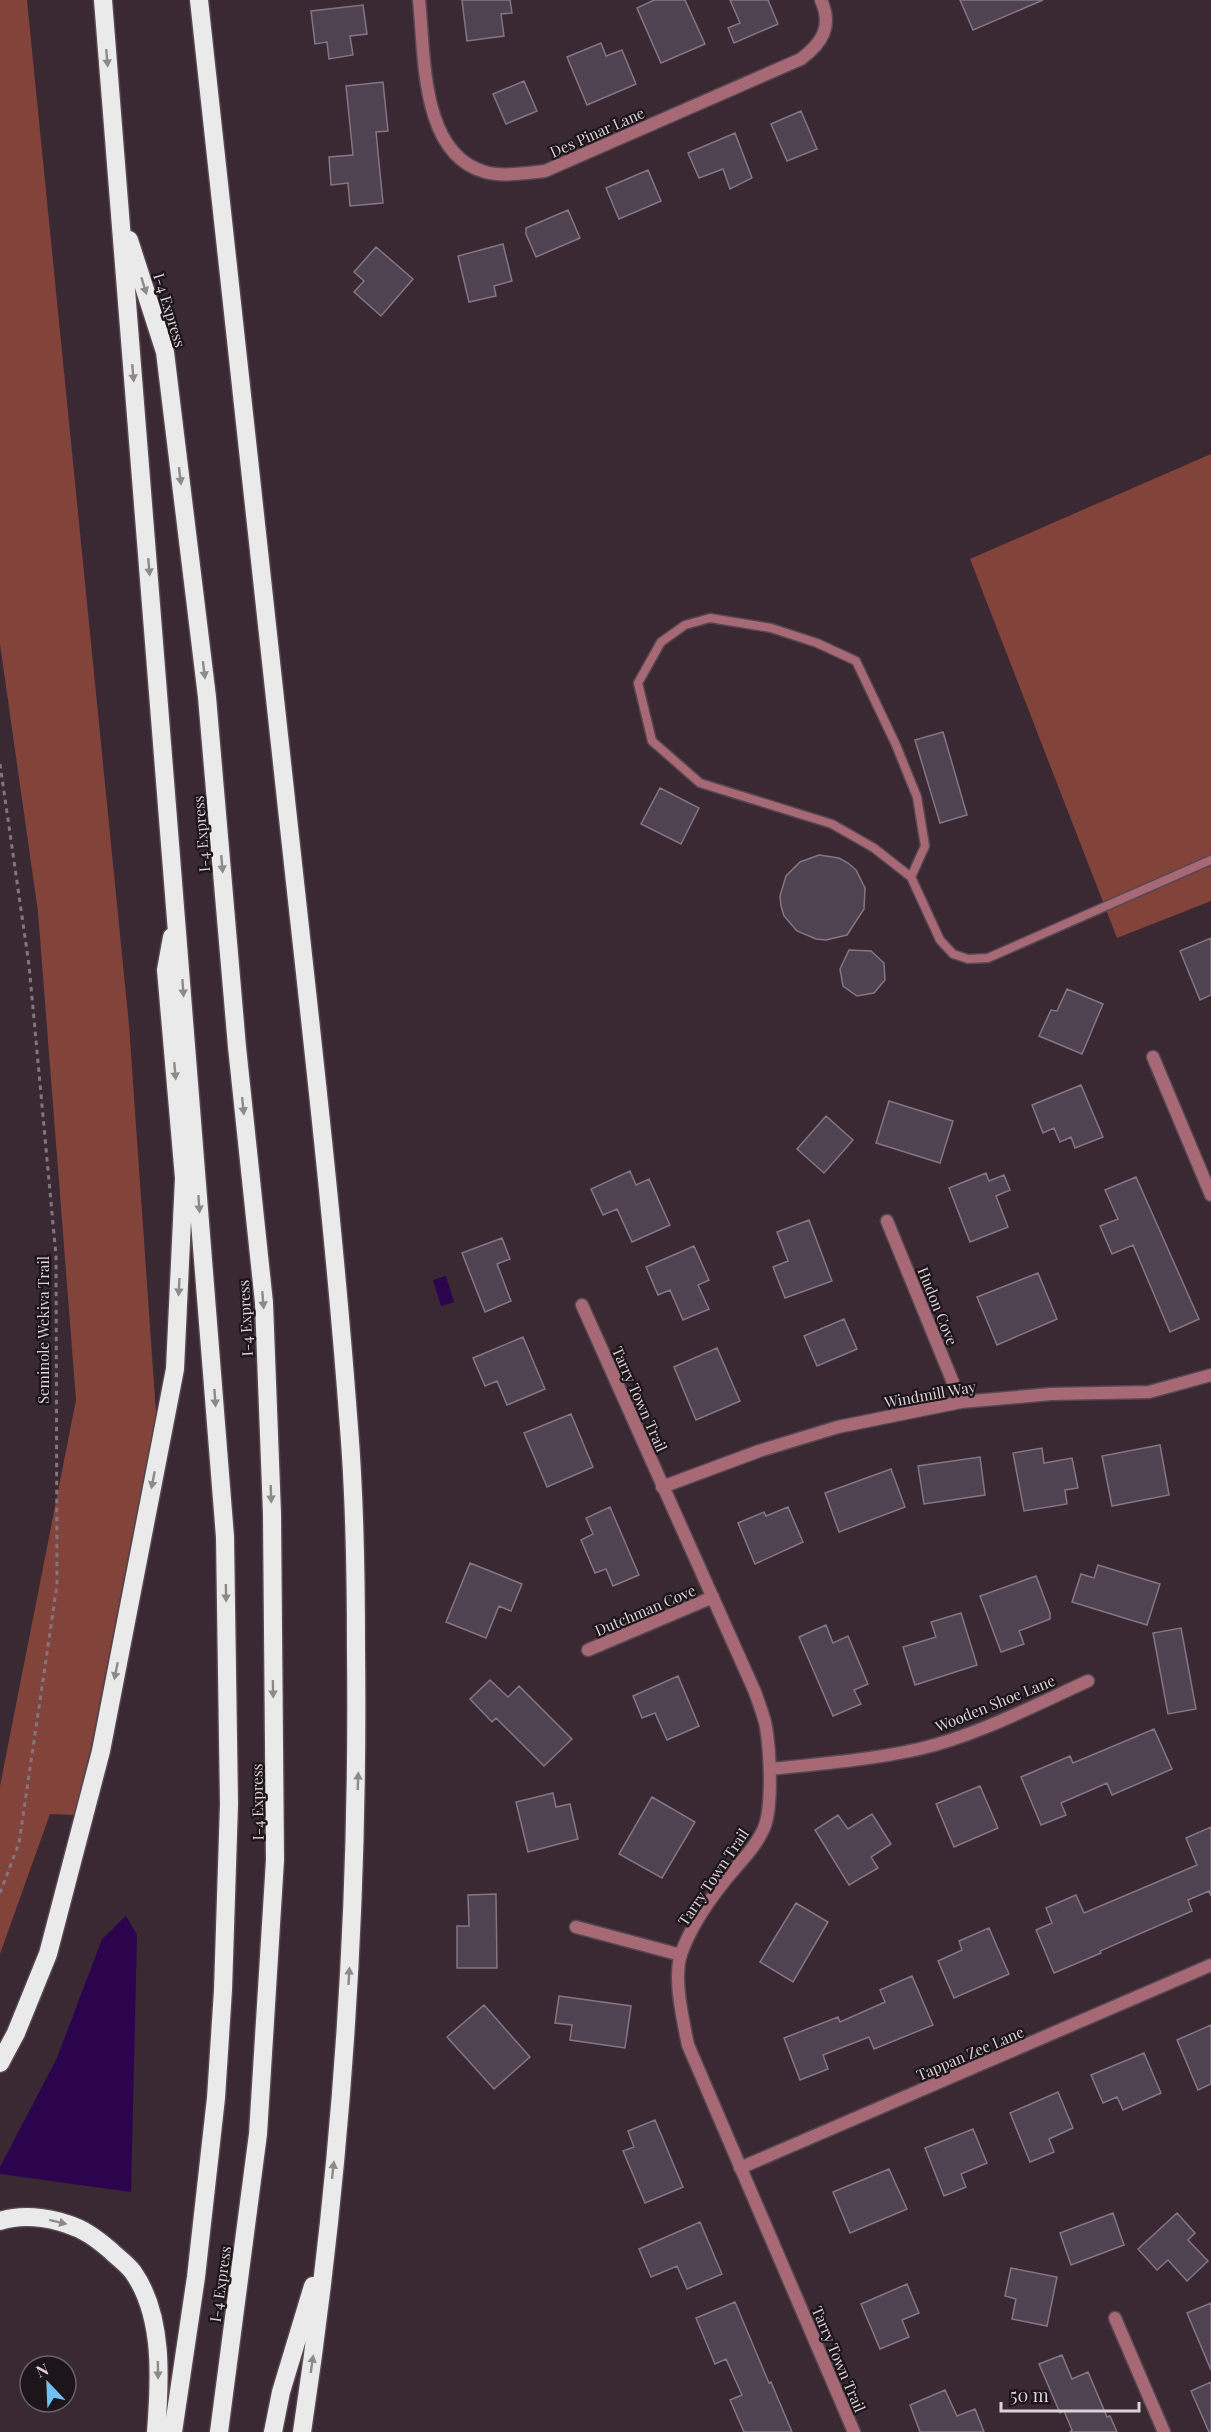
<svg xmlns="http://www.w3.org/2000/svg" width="1211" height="2432" font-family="'Playfair Display',serif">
	<rect width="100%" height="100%" fill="#3a2932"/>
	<path fill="#82433b" d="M0 0H27L129 1025 156 1413 91 1747 74 1815 50 1814 0 1954V1786L76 1400 38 912 0 644Z
		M1211 454V901L1117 938 970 559Z"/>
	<path fill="#2c044e" d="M446 1276 454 1302 441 1306 433 1280Z
		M126 1916 137 1935 131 2192 0 2174V2167L57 2058 102 1939Z"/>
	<path fill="#504351" stroke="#847585" stroke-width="1.5" d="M462 0H510L512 13 501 14 504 36 467 41Z
		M654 0H685L705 44 661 63 637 8Z
		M730 0H768L778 24 734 43 728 28 740 23Z
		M960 0H1043L973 30Z
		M363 5 367 34 350 36 353 55 329 59 327 42 315 44 311 11Z
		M601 43 606 56 622 50 636 84 587 105 567 57Z
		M524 81 537 111 506 124 493 94Z
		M383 82 388 131 376 132 383 203 350 206 348 183 331 185 329 157 353 155 346 86Z
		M801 111 817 149 787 161 771 124Z
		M735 133 752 178 730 189 723 169 699 178 688 153Z
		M648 170 661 201 619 219 606 188Z
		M568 210 580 238 536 257 526 234V228Z
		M503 244 512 281 494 286 496 296 469 302 458 256Z
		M376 247 413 279 381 316 354 292 364 281 354 272Z
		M943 732 967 815 940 823 915 740Z
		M660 788 699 808 681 844 641 824Z
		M819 855 839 858 848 863 856 870 865 888 864 909 847 935 826 940 816 939 797 931 784 916 781 906 780 896 786 876 800 862Z
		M1211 938V995L1200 1000 1180 951Z
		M849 950 871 951 884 963 885 980 874 993 857 996 843 986 840 969Z
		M1067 989 1103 1004 1082 1054 1039 1036 1051 1010 1057 1011Z
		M1081 1085 1103 1137 1075 1148 1071 1137 1060 1142 1054 1128 1043 1133 1032 1105Z
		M889 1101 953 1121 940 1163 876 1143Z
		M826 1116 853 1140 824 1173 797 1149Z
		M630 1171 636 1185 649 1179 670 1225 632 1242 617 1209 603 1215 591 1189Z
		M986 1173 989 1181 1004 1175 1010 1190 996 1196 1008 1227 970 1242 949 1188Z
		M1136 1177 1199 1319 1170 1332 1133 1245 1112 1254 1100 1226 1118 1219 1105 1190Z
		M809 1220 832 1281 785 1298 773 1267 788 1261 777 1232Z
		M502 1238 510 1259 497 1264 511 1301 485 1312 462 1253Z
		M694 1246 709 1280 698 1285 709 1309 683 1320 670 1290 658 1295 646 1267Z
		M1038 1273 1057 1319 997 1345 977 1297Z
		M844 1319 857 1349 817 1366 804 1336Z
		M523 1337 545 1389 507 1405 497 1381 485 1386 473 1358Z
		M717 1348 740 1401 696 1420 674 1367Z
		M571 1414 593 1467 547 1487 524 1433Z
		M1160 1445 1169 1495 1112 1506 1102 1456Z
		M1042 1448 1044 1463 1072 1458 1078 1488 1065 1490 1067 1504 1024 1511 1013 1453Z
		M980 1457 985 1495 924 1504 918 1466Z
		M891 1469 905 1507 839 1532 825 1493Z
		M610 1507 639 1575 613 1586 606 1569 595 1573 581 1540 593 1534 586 1518Z
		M788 1507 803 1542 755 1564 738 1523 764 1512 766 1516Z
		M470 1563 522 1584 511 1611 499 1606 486 1638 446 1622Z
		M1098 1565 1160 1584 1147 1625 1072 1602 1081 1574 1094 1578Z
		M1036 1576 1050 1613V1619L1019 1631 1024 1644 1001 1652 980 1596Z
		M961 1613 977 1665 915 1685 903 1647 936 1637 931 1622Z
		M826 1625 833 1643 848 1636 868 1684 854 1690 861 1704 833 1716 799 1637Z
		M1181 1628 1196 1709 1168 1714 1153 1633Z
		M678 1676 699 1726 667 1740 655 1713 642 1718 633 1696Z
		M490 1680 508 1697 519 1686 572 1739 544 1766 496 1718 492 1722 470 1699Z
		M1154 1729 1172 1769 1112 1795 1107 1783 1061 1803 1066 1815 1041 1825 1021 1777 1070 1756 1073 1763Z
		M980 1786 998 1828 954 1847 936 1804Z
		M553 1793 556 1807 570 1804 578 1839 528 1852 516 1802Z
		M652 1797 695 1822 662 1878 619 1854Z
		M872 1814 891 1844 871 1857 878 1868 849 1885 815 1830 838 1815 848 1829Z
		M1211 1827V1896L1209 1891 1188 1900 1192 1911 1100 1951 1101 1953 1054 1973 1036 1930 1052 1923 1046 1908 1076 1895 1084 1913 1197 1865 1186 1838Z
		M496 1894 497 1968H457V1926H469L468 1895Z
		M796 1903 828 1922 793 1982 760 1962Z
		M989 1928 1009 1974 954 1998 938 1961 962 1950 959 1941Z
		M912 1976 933 2025 874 2049 869 2037 823 2055 828 2069 800 2080 784 2038 838 2017 840 2022 885 2002 880 1990Z
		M559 1996 631 2006 625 2048 570 2040 572 2025 555 2023Z
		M484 2005 530 2057 494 2089 447 2037Z
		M1211 2025V2084L1198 2090 1177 2040Z
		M1144 2053 1161 2093 1123 2110 1117 2097 1103 2103 1091 2075Z
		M1058 2092 1073 2128 1049 2139 1054 2152 1030 2162 1010 2113Z
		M655 2120 683 2187 645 2203 623 2151 634 2147 628 2131Z
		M973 2129 987 2163 961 2174 966 2187 944 2196 925 2148Z
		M889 2169 907 2209 850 2233 833 2192Z
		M1113 2213 1124 2245 1071 2265 1060 2233Z
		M1177 2213 1195 2233 1188 2240 1208 2261 1187 2281 1168 2260 1157 2270 1138 2249Z
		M700 2222 722 2274 687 2289 677 2266 651 2277 639 2249Z
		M1011 2268 1057 2277 1047 2326 1012 2319 1016 2299 1005 2296Z
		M907 2284 919 2313 902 2320 909 2337 880 2349 861 2304Z
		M735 2302 769 2383 771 2382 792 2432H744L730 2400 742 2395 726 2359 715 2364 696 2318Z
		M1211 2303V2370L1187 2313Z
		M1062 2355 1072 2379 1088 2372 1107 2417 1110 2416 1117 2432H1070L1072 2430 1064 2411 1060 2413 1039 2364Z
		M1211 2382V2432H1209L1191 2391Z
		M945 2390 957 2416 975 2409 984 2432H920L910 2405Z"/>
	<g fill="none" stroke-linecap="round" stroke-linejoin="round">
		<defs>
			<path id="service" d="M911 877 925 846 917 797 896 745 856 661 817 643 771 628 710 618 685 625 661 642 638 683 652 741 700 783 832 824 874 848 911 877 940 940 953 954 968 959 988 958 1211 860"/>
			<path id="minor" d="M419 0C425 55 420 154 485 172 504 177 526 173 545 171L801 59C822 43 833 27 821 0
				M1153 1057 1211 1195
				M887 1221 961 1402
				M582 1305 755 1692C759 1704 764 1716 766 1727 770 1751 773 1806 764 1828 755 1849 737 1865 723 1883 707 1903 690 1929 681 1954 673 1979 683 2020 688 2045L854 2432
				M662 1487 759 1451 838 1427 961 1402 1051 1394 1149 1392 1211 1375
				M588 1650 713 1597
				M770 1769C819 1764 870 1760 919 1749 976 1736 1035 1705 1088 1681
				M576 1927 681 1955
				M740 2168 1211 1965
				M1115 2318 1164 2432"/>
			<path id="motorway" d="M103 0 225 1537 229 1804 223 1990 216 2098 196 2277 173 2432
				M199 0C231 272 259 545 288 818 310 1021 334 1224 349 1428 355 1502 356 1576 356 1649 359 1911 341 2174 302 2432
				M129 240 165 352 207 697 237 1047 264 1303 272 1514 275 1860 258 2134 219 2432
				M0 2063 16 2033 48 1954 101 1751 175 1369 184 1178 166 970 172 937
				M0 2221C21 2214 47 2217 67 2224 84 2229 97 2239 110 2250 117 2257 127 2264 133 2272 164 2316 160 2381 156 2432
				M273 2432 281 2392 313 2286"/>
		</defs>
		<use href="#service" stroke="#574750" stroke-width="11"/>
		<use href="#minor" stroke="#574750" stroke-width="15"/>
		<use href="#motorway" stroke="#574750" stroke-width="21"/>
		<path stroke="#84757d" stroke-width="3" stroke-dasharray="4.5 4.5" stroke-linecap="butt" d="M0 764 29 965 56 1256 57 1585 19 1843 0 1893"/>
		<use href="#service" stroke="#a76975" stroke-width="8"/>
		<use href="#minor" stroke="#a76975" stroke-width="12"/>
		<use href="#motorway" stroke="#eaeaea" stroke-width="18"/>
	</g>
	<defs><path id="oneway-solid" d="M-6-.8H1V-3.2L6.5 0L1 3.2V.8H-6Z" transform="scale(1.5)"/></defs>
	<g fill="#8d8a8c">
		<use href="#oneway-solid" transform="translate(107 58) rotate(85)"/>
		<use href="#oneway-solid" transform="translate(144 286) rotate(73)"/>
		<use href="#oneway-solid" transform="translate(133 373) rotate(85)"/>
		<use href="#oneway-solid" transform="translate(180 476) rotate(83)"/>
		<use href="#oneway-solid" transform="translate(149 567) rotate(85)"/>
		<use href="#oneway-solid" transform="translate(204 670) rotate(83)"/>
		<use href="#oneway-solid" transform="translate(222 864) rotate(85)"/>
		<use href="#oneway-solid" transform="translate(183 988) rotate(86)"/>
		<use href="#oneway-solid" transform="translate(175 1071) rotate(85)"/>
		<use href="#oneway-solid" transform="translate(243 1106) rotate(84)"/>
		<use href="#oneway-solid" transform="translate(199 1204) rotate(86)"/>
		<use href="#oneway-solid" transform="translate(179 1287) rotate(93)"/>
		<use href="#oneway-solid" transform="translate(263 1300) rotate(85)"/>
		<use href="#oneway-solid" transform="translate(215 1398) rotate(86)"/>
		<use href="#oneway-solid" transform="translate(153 1480) rotate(101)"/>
		<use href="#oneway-solid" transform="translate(271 1494) rotate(88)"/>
		<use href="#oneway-solid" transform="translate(226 1593) rotate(89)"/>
		<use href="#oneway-solid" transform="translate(116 1671) rotate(101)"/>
		<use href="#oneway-solid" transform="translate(273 1689) rotate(89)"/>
		<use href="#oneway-solid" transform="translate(358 1781) rotate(-88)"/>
		<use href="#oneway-solid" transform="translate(349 1976) rotate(-87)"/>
		<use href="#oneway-solid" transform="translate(333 2170) rotate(-84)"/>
		<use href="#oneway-solid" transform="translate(58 2222) rotate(14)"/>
		<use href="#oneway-solid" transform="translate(312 2364) rotate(-82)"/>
		<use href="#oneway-solid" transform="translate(158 2370) rotate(89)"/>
	</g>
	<g text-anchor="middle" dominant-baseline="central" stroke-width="4.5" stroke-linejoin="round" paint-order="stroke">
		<g font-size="15" fill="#dcd1d7" stroke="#1c1519">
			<text transform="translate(597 132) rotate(-24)">Des Pinar Lane</text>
			<text transform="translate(170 310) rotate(73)">I-4 Express</text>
			<text transform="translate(201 834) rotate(-95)">I-4 Express</text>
			<text transform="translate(938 1306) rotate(68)">Hudon Cove</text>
			<text transform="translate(245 1318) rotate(-93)">I-4 Express</text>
			<text transform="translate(43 1330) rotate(-90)">Seminole Wekiva Trail</text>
			<text transform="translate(930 1394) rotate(-10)">Windmill Way</text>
			<text transform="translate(640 1399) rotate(66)">Tarry Town Trail</text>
			<text transform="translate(645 1610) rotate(-23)">Dutchman Cove</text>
			<text transform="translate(995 1703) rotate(-22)">Wooden Shoe Lane</text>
			<text transform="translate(257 1802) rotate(-91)">I-4 Express</text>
			<text transform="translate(713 1877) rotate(-56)">Tarry Town Trail</text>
			<text transform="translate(970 2053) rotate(-23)">Tappan Zee Lane</text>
			<text transform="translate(220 2284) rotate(-82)">I-4 Express</text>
			<text transform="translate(839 2359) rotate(67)">Tarry Town Trail</text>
		</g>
	</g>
	<g transform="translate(48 2384) rotate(337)"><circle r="28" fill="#1c1519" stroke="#696065" stroke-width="1.5"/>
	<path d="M0-4.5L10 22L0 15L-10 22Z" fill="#71c1f4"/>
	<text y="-9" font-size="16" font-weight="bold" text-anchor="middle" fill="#dcd1d7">N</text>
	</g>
	<path d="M1001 2402v9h138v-9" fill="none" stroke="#dcd1d7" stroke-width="3"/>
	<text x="1010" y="2402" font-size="18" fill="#dcd1d7" stroke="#1c1519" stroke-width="4.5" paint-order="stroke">50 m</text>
</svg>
